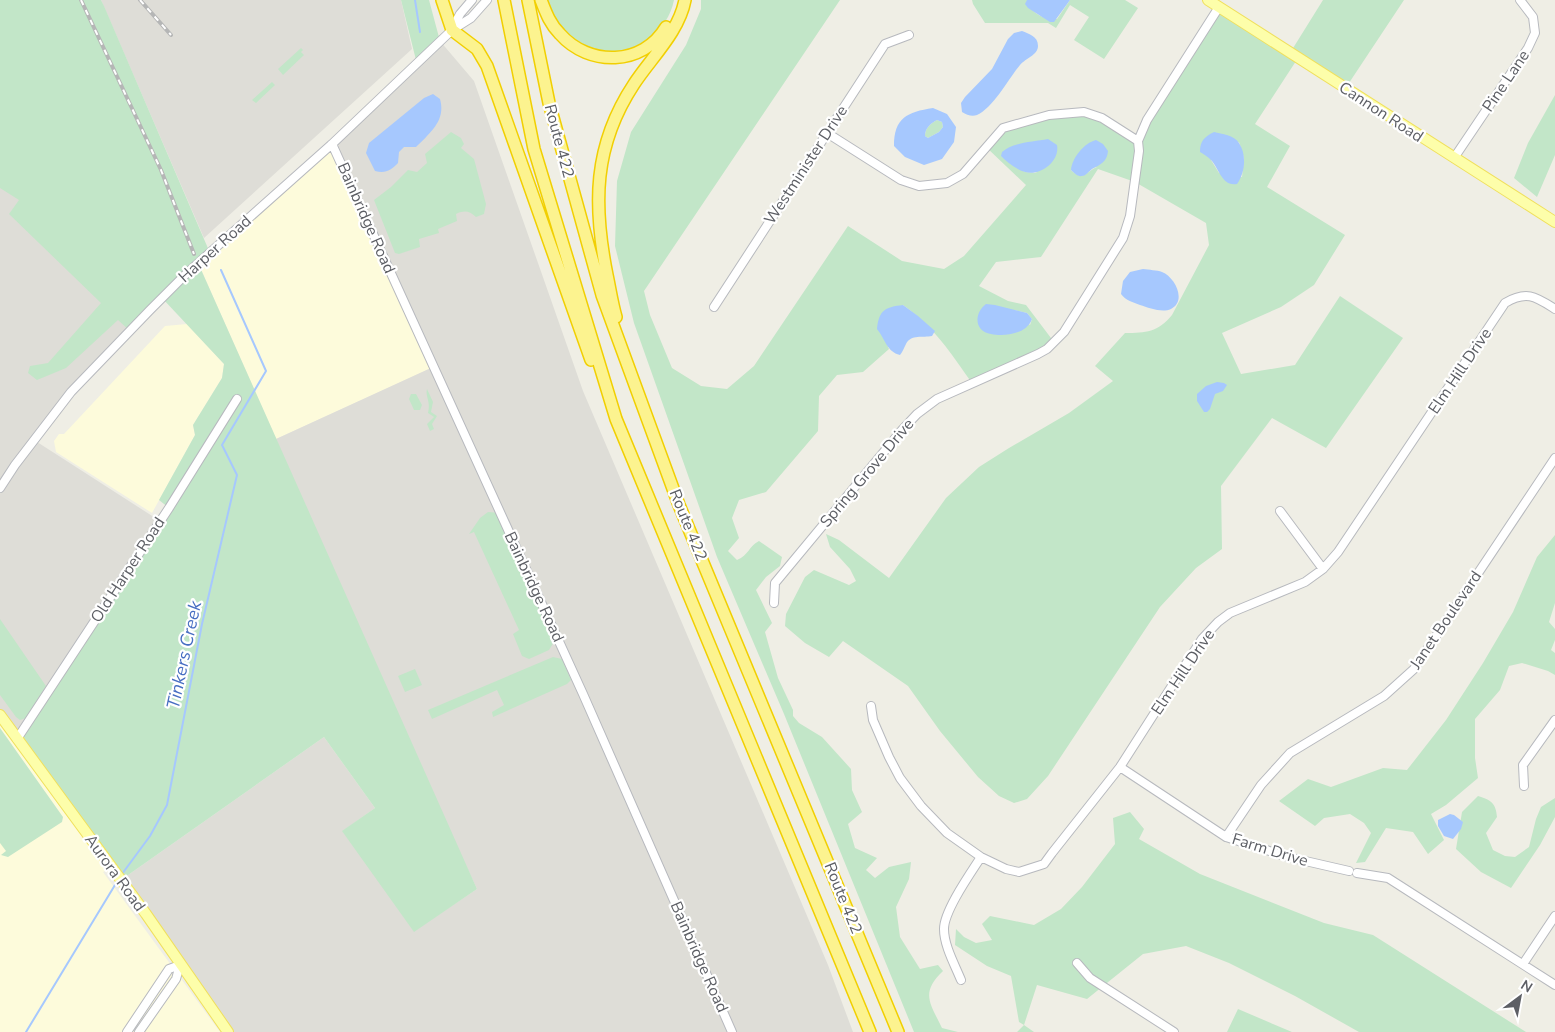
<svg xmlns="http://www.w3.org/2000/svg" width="1555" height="1032" font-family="'Nunito Sans',sans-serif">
	<rect width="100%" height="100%" fill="#efeee5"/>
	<path fill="#fdfbdb" d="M332 144 434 367 276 439 199 265Z
		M187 324 224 364 222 378 193 425 195 435 152 513 56 452 54 441 59 434H64L165 326Z
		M0 715 113 868 103 872 220 1032H0Z"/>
	<path fill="#deddd7" d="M101 0H401L412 49 204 238Z
		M440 41 474 81 583 391 828 965 853 1032H228L121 880 324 737 375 808 343 831 414 931 477 889 379 680 276 439 433 367 332 144Z
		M0 105 130 331 71 392 34 440 160 521 17 739 0 715Z"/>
	<path fill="#c2e6c8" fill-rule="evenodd" d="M0 0H101L104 6 210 253 199 265 477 889 414 932 342 831 375 808 324 737 121 880 17 739 169 508 159 500 195 435 193 425 222 378 224 364 162 298 130 331 118 320 66 368 37 380 28 373 30 366 48 363 101 303 9 214 19 200 0 188Z
		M401 0H429L440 41 417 64Z
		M545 0H674C666 41 617 65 580 46 563 36 553 17 545 0Z
		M701 0H840L644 291 650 315 672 368 701 386 727 389 754 366 848 226 902 261 944 269 964 256 1026 185 986 147 1003 128 1024 123 1084 112 1138 141 1219 10 1290 53 1323 0H1404L1345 89 1298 58 1255 124 1290 146 1267 187 1345 235 1314 285 1281 307 1222 333 1241 374 1295 365 1340 296 1403 338 1326 448 1272 418 1221 486 1222 549 1196 568 1160 607 1048 776 1027 799 1014 803 999 796 978 777 940 731 908 686 843 641 829 657 805 643 785 626 786 614 805 577 814 570 849 585 856 581 850 569 830 547 826 534 839 540 889 578 946 498 979 467 1009 448 1069 413 1113 381 1095 366 1125 333C1146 333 1158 332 1172 315L1209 245 1206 223 1135 182 1098 169 1041 257 996 262 979 286 1008 301 1026 305 1054 342 972 383C950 352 935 328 903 305L884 338 889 349 863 372 837 375 819 396 818 431 766 492 739 500 732 518 739 538 728 551 737 560C749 555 748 547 759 541L782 557 780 566 766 577 756 590 772 623 765 632 778 678 793 710V716L799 723 822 737 851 769 852 790 862 812 848 824 855 848 877 858 866 870 875 878 889 867 911 862 909 879 896 907 900 937 920 969 938 965 943 971C920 993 930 1003 942 1028L958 1032H914L784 714 717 557 634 323 615 246 617 181 631 132 686 45 701 9ZM1239 142 1244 158 1242 177 1219 173 1211 160ZM1001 156 1037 173 1025 172ZM1097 167C1085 172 1084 182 1071 170ZM1014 310 1027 313 1032 319 1030 325Z
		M972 0H1027C1032 14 1042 19 1057 19L1070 0H1125L1138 8 1104 59 1074 40 1089 17 1070 5 1056 28 1048 23H985L973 4Z
		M301 48 303 50 301 52 304 55 283 75 278 69Z
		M272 82 275 85 256 103 252 100Z
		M1555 95V155L1537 197 1514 178 1528 143Z
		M937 120 942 122 943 127 939 132 928 138 925 136C925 128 931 123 937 120Z
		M451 132 461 138 464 144 461 148 474 159 486 204 484 214 476 217C469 211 465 210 456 214L457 221 438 229 439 233 419 239 420 247 399 254 395 253 374 200 391 187 408 170 417 172 427 163 425 154Z
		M427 389 433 402 431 412 437 416 432 424 434 429 430 431 427 424 434 417 428 413C431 401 425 397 427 389Z
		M411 394H416L422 405 420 410H414L409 399Z
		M488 512 500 513 557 637 549 650 529 659 522 656 513 634 519 630 474 532 469 534 480 518Z
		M1555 535V603L1549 622 1555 629V640L1551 650 1555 653V675L1548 671 1522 663 1509 666 1500 690 1475 719V758L1478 778 1446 805 1431 814 1444 840 1428 854 1413 832 1386 828 1365 862 1356 863 1371 833 1364 823 1350 814 1324 818 1315 826 1279 801 1308 779 1331 787 1383 768 1407 770 1446 720 1483 663 1513 612 1537 557Z
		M0 619 46 686 26 718 20 720 16 717 0 695Z
		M553 657 562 659 571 680 567 684 493 717 492 712 504 705 497 690 432 719 428 710Z
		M415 669 422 685 405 692 398 676Z
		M0 728 63 817 62 822 8 857 1 855 6 851 0 843Z
		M1478 796C1491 800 1496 803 1497 817L1486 833 1493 850 1505 856 1515 857 1529 847 1536 819 1541 807 1555 798V817L1540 845 1511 888 1481 872 1456 849 1462 812Z
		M1130 812 1144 829 1139 839 1200 874 1324 923 1373 935 1526 1032H1359L1295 996 1229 963 1186 946 1143 954 1087 999 1037 985 1024 1025 1034 1032H1017L1024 1025 1019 1022 1011 976 987 966 955 945 956 929 964 937 976 943 992 940 982 924 990 916 1034 925 1061 909 1082 887 1115 844 1113 818Z
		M1238 1009 1292 1032H1227Z"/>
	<path fill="#a6c8fe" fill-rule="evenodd" d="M1027 0H1070L1054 22H1050L1028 8 1025 4Z
		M1022 31C1029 34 1038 36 1038 46 1038 55 1026 58 1020 65 1008 79 994 107 977 115 972 117 967 115 962 112L961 103 965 97 992 69 1008 39 1014 33Z
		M433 94 440 99C446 120 431 132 416 147H404L399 152 398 163C391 170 386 174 375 171L366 153 369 143 424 98Z
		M933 108 947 114 956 127 954 142 942 159 924 165 905 157 894 146C894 118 907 112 933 108ZM937 120 942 122 943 127 939 132 928 138 925 136C925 128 931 123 937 120Z
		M1214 132C1222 134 1234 135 1239 143 1247 155 1245 173 1237 184 1222 187 1219 168 1211 160 1208 157 1204 154 1200 152 1200 141 1204 137 1214 132Z
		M1048 139 1057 145C1060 161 1041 176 1025 172 1017 170 1007 162 1001 156L1002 152C1013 142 1033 142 1048 139Z
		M1096 140 1103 144 1108 151C1107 162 1101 164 1092 169 1089 171 1086 176 1082 176 1078 177 1074 173 1071 170 1072 158 1084 143 1096 140Z
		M1143 269C1149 270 1157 270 1162 272 1175 277 1187 301 1171 309 1162 313 1149 308 1140 305 1133 302 1126 301 1121 294L1123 281 1130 272Z
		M986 304 995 305 1027 313 1032 319C1027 334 1004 337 991 334 975 332 973 314 986 304Z
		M903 305 918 316 935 331 932 336C923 338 911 334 906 344 904 348 903 351 900 355 887 352 885 339 877 329 879 310 885 307 903 305Z
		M1217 382 1224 383 1227 385 1223 391 1215 394 1210 409 1207 412H1204L1197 401V394L1206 386Z
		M1450 814 1454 815 1463 822 1461 829 1453 839 1444 836 1438 826V820Z"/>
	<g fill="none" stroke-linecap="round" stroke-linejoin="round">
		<path stroke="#a6c8fe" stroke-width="2" d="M415 0 420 32
			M122 874 150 836 167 805 202 624 237 475 222 445 266 371 221 270
			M26 1032 118 880"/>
		<defs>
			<path id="minor" d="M452 29 460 14 472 0
				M827 133 901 180 919 186 947 183 963 174 1003 128 1049 115 1084 112 1102 118 1138 141
				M332 144 583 694 732 1032
				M1454 158 1528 48 1535 33 1533 17 1520 0
				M714 307 885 44 909 35
				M0 488 15 465 71 392 150 310 186 274 332 144 452 30 471 18 487 0
				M1280 511 1323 569
				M774 603 775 583 902 430 917 414 937 399 1038 354 1047 349 1064 332 1123 238 1130 216 1139 151 1138 141 1147 120 1219 7
				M871 706 873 720 889 757 900 778 921 806 947 833 981 857 1006 869 1019 872 1044 864 1052 853 1120 767 1202 639 1218 622 1230 613 1305 582 1323 569 1338 552 1505 303C1527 290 1536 297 1555 309
				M17 739 169 508 237 399
				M1120 767 1226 837 1288 857 1349 871
				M1524 786 1523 765 1555 720
				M1226 837 1261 785 1290 753 1384 696 1414 669 1555 458
				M1357 873 1388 878 1555 985
				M1077 963 1090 978 1174 1032
				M1523 964 1555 916
				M961 980C955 965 944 946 944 929 944 911 970 874 981 857
				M127 1032 169 969 180 965
				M139 1032 176 979 180 965"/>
			<path id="major" d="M1208 0 1555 222
				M0 715 146 914 228 1032"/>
			<path id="highway" d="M442 0 452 30 477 49 487 66 591 360
				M504 0 534 149 616 419 870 1032
				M528 0 549 103 602 295 679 505 898 1032
				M541 0C546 13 550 24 560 34 589 67 643 66 666 27
				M616 317C612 303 610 289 607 275 593 205 593 146 634 84 651 58 679 32 685 0"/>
		</defs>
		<use href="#minor" stroke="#b7b9be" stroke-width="10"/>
		<use href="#major" stroke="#f0e05d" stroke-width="12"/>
		<use href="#highway" stroke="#f1cf02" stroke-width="14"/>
		<use href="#minor" stroke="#fff" stroke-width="8"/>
		<use href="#major" stroke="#fdfeaa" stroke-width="10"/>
		<use href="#highway" stroke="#fcf38f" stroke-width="11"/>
		<defs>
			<path id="rail" d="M81 0 161 170 194 254
				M140 0 171 35"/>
		</defs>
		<use href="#rail" stroke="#b5b6b6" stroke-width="4"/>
		<use href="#rail" stroke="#fff" stroke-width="2" stroke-dasharray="5.5" stroke-linecap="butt"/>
	</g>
	<g text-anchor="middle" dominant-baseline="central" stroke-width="4.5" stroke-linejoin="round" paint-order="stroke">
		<g font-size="16" fill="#5d5f65" stroke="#fff">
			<text transform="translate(1506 81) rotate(-56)">Pine Lane</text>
			<text transform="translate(1381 112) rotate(33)">Cannon Road</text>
			<text transform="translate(559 141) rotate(75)">Route 422</text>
			<text transform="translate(806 165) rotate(-57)">Westminister Drive</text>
			<text transform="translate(366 218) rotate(66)">Bainbridge Road</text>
			<text transform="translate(215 249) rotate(-42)">Harper Road</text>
			<text transform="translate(1460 371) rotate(-56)">Elm Hill Drive</text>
			<text transform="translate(867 473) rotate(-50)">Spring Grove Drive</text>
			<text transform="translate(688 525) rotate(68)">Route 422</text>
			<text transform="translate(128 570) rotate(-57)">Old Harper Road</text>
			<text transform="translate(534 587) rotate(65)">Bainbridge Road</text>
			<text transform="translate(1446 620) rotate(-56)">Janet Boulevard</text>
			<text transform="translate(1183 672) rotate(-56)">Elm Hill Drive</text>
			<text transform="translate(1270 850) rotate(17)">Farm Drive</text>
			<text transform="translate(115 873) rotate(54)">Aurora Road</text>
			<text transform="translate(843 898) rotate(68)">Route 422</text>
			<text transform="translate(699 957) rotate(66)">Bainbridge Road</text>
		</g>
		<g font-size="18" font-style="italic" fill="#476ec2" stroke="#fff">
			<text transform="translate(184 655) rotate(-78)">Tinkers Creek</text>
		</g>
	</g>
	<g transform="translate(1520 997) rotate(32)" stroke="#ffffff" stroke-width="4" paint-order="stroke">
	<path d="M0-4L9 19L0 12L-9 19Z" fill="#5d5f65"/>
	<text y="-8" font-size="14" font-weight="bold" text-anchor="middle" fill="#5d5f65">N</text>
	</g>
</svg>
